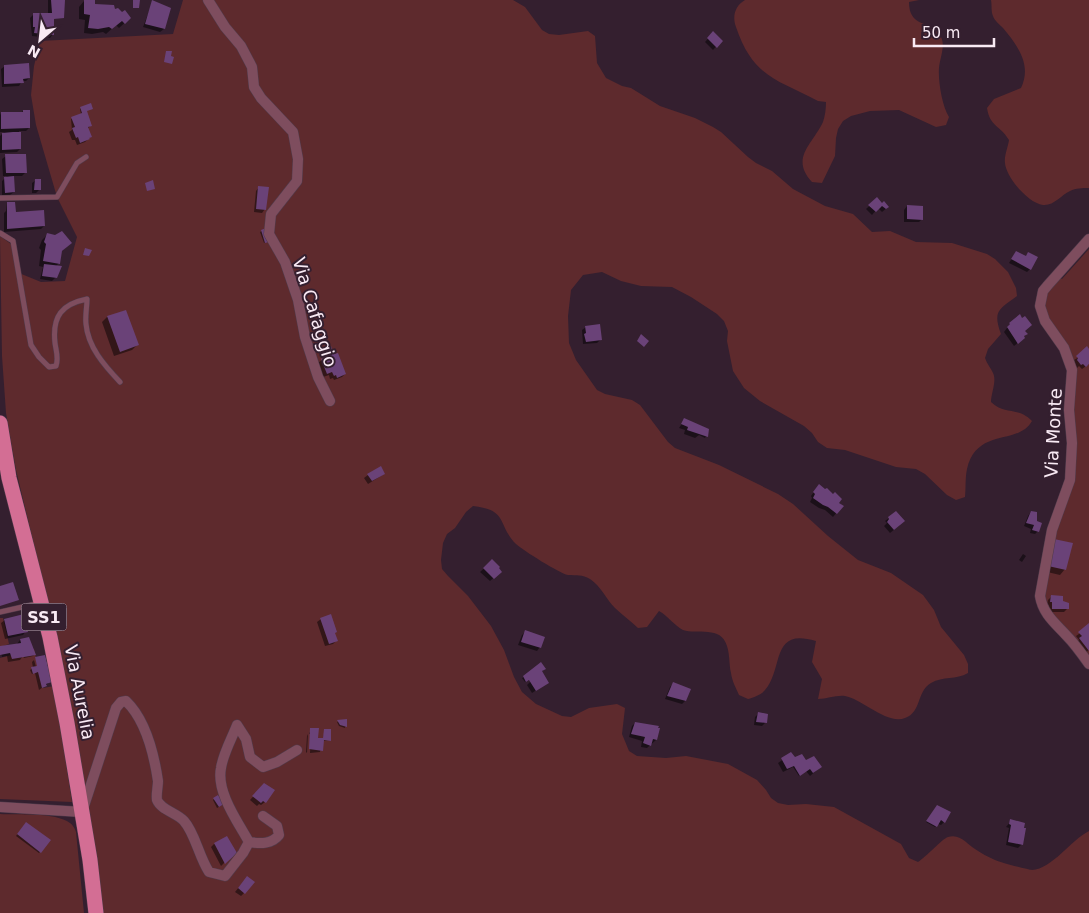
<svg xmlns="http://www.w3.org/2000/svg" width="1089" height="913" font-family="'DejaVu Sans',sans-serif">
	<rect width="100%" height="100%" fill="#341f2f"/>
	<path fill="#5e2a2d" d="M183 0H513L525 7 542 30 549 34 559 35 588 31 595 36 597 63 606 78 622 86 631 88 660 106 695 118 713 127 721 132 748 157 756 163 772 171 793 189 825 206 853 214 872 232 890 231 916 242 952 243 987 254 995 259 1008 272 1016 288 1017 296C1000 309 992 310 1001 334L988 349 985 358C987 364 991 368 993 373 997 381 991 393 991 402 1006 416 1018 406 1032 421 1018 446 977 427 967 469 965 478 966 488 965 497L956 500 947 495 925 474 916 469 896 467 845 450 827 448 818 442 812 433 804 426 760 401 744 388 733 371 727 341 728 331 724 321 717 314 691 297 672 287 641 286 621 281 602 272 583 275 571 290 568 316 569 343 576 360 597 390 605 394 632 400 640 405 668 442 675 448 719 465 778 494 793 504 828 536 858 560 891 573 923 595 934 610 941 627 964 655 968 664V673C956 680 943 676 931 683 916 692 922 712 905 718 887 725 862 699 845 696 836 695 827 699 818 699L822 679 812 662 816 641C770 627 784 668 765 690 761 695 754 697 748 699L739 695C736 688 732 681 731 673 729 665 730 655 727 646 721 625 697 635 683 630 675 626 668 616 659 611L647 627 638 628C631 621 622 615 615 608 606 599 601 586 590 579 582 574 577 576 568 575 559 573 524 551 516 544 497 525 509 510 473 506L466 512 455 528 447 534 443 543 441 560 442 569 448 576 468 596 491 626 504 650 514 677 522 692 536 704 562 716 571 717 589 708 617 704 625 708 622 734 629 751 637 756 666 758 686 756 728 764 757 780 766 790 771 798 778 803 788 805 806 804 834 807 901 844 909 858 918 862C926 857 942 839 948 837 960 833 967 844 975 849 981 853 988 857 995 860 999 862 1029 870 1032 870 1052 869 1071 840 1089 831V913H100L48 603 16 470 6 413 2 356 0 236 11 244 19 273 41 282 65 281 77 237 57 197 36 125 31 95 34 66 40 41 173 34Z
		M745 0H931H919L909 2C909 27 928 20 939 34 947 43 940 57 939 68 938 81 942 106 949 117L946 125 936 127 899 110 870 111 851 116 843 121 838 129 836 138 835 156 822 183 812 182C790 158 812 145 823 122 825 116 826 109 826 102L818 101C776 79 753 77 736 27 732 16 735 6 745 0Z
		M991 0H1089V188C1082 188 1076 188 1070 191 1061 195 1054 206 1043 205 1028 203 1006 177 1005 163 1004 156 1008 147 1009 140 1000 125 990 127 987 108L994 99 1021 88C1032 65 1018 46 1003 28 1000 25 994 20 993 16 991 12 992 5 991 0Z
		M1089 249V662L1042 605 1055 531 1073 480V380L1041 298 1056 276 1062 279Z
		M0 618H3L9 644 0 647Z
		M34 649 43 688 54 686 72 802 0 799V658Z
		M0 814C18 815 55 812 70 823 73 825 75 829 76 832L84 913H0Z"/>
	<path fill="#0007" d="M48 0H64L63 17 53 19V34L50 38 32 36 30 18 34 14 48 15Z
		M84 1 93 6 114 10 130 18 119 28 116 25 106 34 103 32 92 34 84 33 85 20 79 19V7Z
		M150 9 164 29 160 32 143 27Z
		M713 33 721 41 713 50 705 42Z
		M5 66 29 78 26 81H22L19 86 2 87 1 69Z
		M81 108 85 112 90 126 87 129 88 139 85 142 77 145 75 140H72L69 132 72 130 71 119 81 114 80 109Z
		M23 111 29 128 26 131H19L20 149 17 152 0 153V136L4 132H0V115L1 113H21Z
		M6 156 26 172 22 176H13L14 192 10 195 2 196V181L7 176H3L2 159Z
		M36 180 39 190 36 193H32V183Z
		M259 187 265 209 262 213 254 212 256 191Z
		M877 199 882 205 888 207 882 212 878 208 872 215 866 209Z
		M7 203 14 213 44 226 41 229 4 232V213L6 211Z
		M907 206 922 219 919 222H904V210Z
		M262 231 268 241 264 243 260 232Z
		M47 235 71 243 61 252 59 263 56 266V277L52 281 40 279 43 267 39 266 41 250 39 248 42 240Z
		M1016 252 1030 269 1027 272 1009 263Z
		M125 311 137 345 132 350 114 356 102 322 107 317Z
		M1010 324 1024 331 1020 341 1014 346 1004 332Z
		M586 327 600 340 597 343 583 344 582 330Z
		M322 351 345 374 342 377 334 380 333 378 330 379 329 375 323 377 318 363 323 359 321 352Z
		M1089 351V364L1082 369 1079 366 1077 368 1074 360Z
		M685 419 706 436 705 438 699 435 695 438 684 434 685 430 679 428Z
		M384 474 368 484 364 478 368 475Z
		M816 489 825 491 842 506 833 517 825 510 819 508 810 502 812 498 811 496Z
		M1031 512 1038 531 1035 534 1030 533 1031 529 1024 526 1028 516Z
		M889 518 900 525 890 533 884 526 887 523 885 521Z
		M1071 544 1065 569 1060 575 1043 571Z
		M1023 554 1026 556 1022 562 1019 560Z
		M492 561 500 572 490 581 480 572Z
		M1052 596 1062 602 1068 608 1064 612H1049V605H1047L1048 600Z
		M321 619 334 633 336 641 333 644 325 646 317 622Z
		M5 620 26 631 23 635 5 639 1 623Z
		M1089 627V650L1085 653 1077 642 1079 640 1076 636Z
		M525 632 540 647 537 651 518 645 522 635Z
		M29 638 34 655 33 656 24 658 23 656 20 660 8 662 7 656 2 657 0 648 17 644 20 640Z
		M44 656 50 682 39 690 35 673 32 674 30 670 33 668 32 662 34 660 36 667H38L36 659H35Z
		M544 669 541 672 547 683 532 693 527 685 534 678 525 682 522 678Z
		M673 684 690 689 685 701 682 704 665 699 670 687Z
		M758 714 765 723 762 726 754 725 755 717Z
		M346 720 345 728 339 726 337 722Z
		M635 723 658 729 656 740 647 748 641 747 642 741 629 737 632 726Z
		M311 729 316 739H323L325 730 330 740 322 741 320 752 310 753 311 734H309Z
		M308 734 307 753 306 752 307 736Z
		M791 754 795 759 806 762 817 770 810 776 806 771 799 776 793 767 783 772 778 763Z
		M261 788 265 802 261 805 259 804 257 806 250 800Z
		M214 799 222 805 217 808 213 800Z
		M936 808 944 822 941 825 938 824 935 827 926 822Z
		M1011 821 1022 844 1018 848 1006 845 1009 828 1006 827Z
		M26 823 49 840 39 853 16 836Z
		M214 844 235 852 221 866 211 847Z
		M244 881V893L241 896 235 892Z"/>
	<path fill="#6a4278" d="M51 0H65L64 18 54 19V35L34 33 35 27H33V13H52Z
		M84 0H95V4L114 5 115 9 118 8 122 12 125 10 131 18 125 24 122 21 112 29 109 27 98 29 88 28 90 15 84 14Z
		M133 0H140L139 8H133Z
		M152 0 171 8 165 29 145 24Z
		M713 31 723 41 717 48 707 38Z
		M166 51H172L171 56 174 57 172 64 164 62Z
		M29 63 30 78 23 79 24 83 4 84V65Z
		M91 103 93 109 87 111 92 126 88 127 92 137 89 138 90 139 80 143 78 137 76 138 72 128 75 127 71 117 82 113 80 107Z
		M23 110H30V128L1 129V112H23Z
		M13 132H21V149L2 150V133Z
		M5 154H26L27 173H6Z
		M14 176 15 192 5 193 4 177Z
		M35 179H41V190H34Z
		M153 180 155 189 147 191 145 183Z
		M258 186 269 187 266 210 256 209Z
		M877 197 882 203 884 201 889 207 886 209 882 206 876 212 868 205Z
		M7 202H15L16 212 44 210 45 226 7 229Z
		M907 205 923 206V220L907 219Z
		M266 228 269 242 265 243 261 230Z
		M62 231 72 243 62 251 60 264 43 261 46 244 44 242 47 233 55 235Z
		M85 248 92 250 89 256 83 255Z
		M1016 251 1026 256 1028 252 1038 257 1031 270 1011 259Z
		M44 264 62 266 57 278 42 276Z
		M126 310 139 345 120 352 107 316Z
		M1020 314 1022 318 1025 316 1032 325 1025 331 1028 334 1024 336 1025 338 1018 344 1007 327 1010 324 1009 323Z
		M600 324 602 340 586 342 584 334 586 333 585 326Z
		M641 334 649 341 644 347 637 341Z
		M331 346 334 354 338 353 346 374 337 378 336 375 334 376 332 372 327 374 321 359 324 357 322 350Z
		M1087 346 1089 349V364L1086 367 1083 364 1081 365 1077 360 1078 358 1076 356Z
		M684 418 709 429 708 437 687 430 688 427 681 424Z
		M381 466 385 474 372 481 367 474Z
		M819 484 825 489 827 488 833 494 835 492 842 499 839 503 844 506 837 514 828 507 823 505 813 498 815 494 813 492Z
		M896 511 905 521 894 530 887 522 889 519 888 517Z
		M1031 511 1037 512V521L1042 523 1039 532 1032 530 1034 525 1026 523Z
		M1054 539 1073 543 1066 570 1048 566Z
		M492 559 500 567 499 568 502 572 494 579 483 568Z
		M13 582 19 600 0 606V586Z
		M1051 595 1063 596V601L1069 603V609H1052V602H1050Z
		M24 614 28 632 8 636 4 619Z
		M331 614 337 632 335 633 338 641 329 644 320 618Z
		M1089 623V651L1079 638 1082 636 1078 632Z
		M525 630 545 637 541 648 521 642Z
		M29 637 36 655 12 659 10 653 0 655V646L21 643 20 639Z
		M45 655 52 682 46 684 47 686 42 688 38 672 33 674 31 667 37 666 35 657Z
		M541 662 546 669 542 671 549 683 536 691 529 680 526 682 523 676Z
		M673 682 691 689 686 701 667 696Z
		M758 712 768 714 767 723 756 722Z
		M347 719V727L340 725 337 720Z
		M635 722 659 726 658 728H660L657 740 653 739 651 746 643 743 645 737 631 734Z
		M310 728H319L318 738H323L324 729H331V741L324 740 323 751 309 749Z
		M791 752 795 757 802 754 806 760 814 756 822 767 813 773 810 769 800 776 794 766 787 769 781 758Z
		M264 783 275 790 266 803 263 801 261 803 252 796Z
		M218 795 224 804 219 807 213 798Z
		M937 805 951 812 945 823 941 820 937 827 926 821Z
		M1010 819 1025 823 1024 828H1026L1023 845 1008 842 1011 825 1009 824Z
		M26 822 51 840 41 853 17 834Z
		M227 836 237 853 225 864 214 843Z
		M247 876 255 882 245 894 238 888Z"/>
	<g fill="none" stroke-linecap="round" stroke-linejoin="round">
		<defs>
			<path id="lane" d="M0 198 57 197 77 163 86 157
				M0 233 13 241 31 345 39 357 49 367 56 366C59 358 56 351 55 343 52 316 62 304 87 299 87 307 85 316 86 324 88 347 104 365 120 382
				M0 612 40 603"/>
			<path id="street" d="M208 0 225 27 241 46 252 67 254 87 261 98 293 132 298 159 297 181 271 214 269 234 285 262 298 300 305 337 318 377 330 401
				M1089 239 1048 285 1043 291 1040 306 1045 321 1064 348 1072 370 1069 410 1072 443 1070 480 1052 530 1040 596C1043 614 1055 623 1066 635 1075 644 1082 654 1089 664
				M237 725 246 739 250 757 263 767 277 762 297 750
				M0 807 82 812 116 708 121 702 126 701C146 720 154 754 158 781 158 787 156 794 157 800 161 810 177 813 184 821 195 833 199 857 209 872L225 876 243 853 249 842C238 822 216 792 221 768 223 754 232 738 237 725
				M249 842C261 844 272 844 279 835L277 826 263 816"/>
			<path id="primary" d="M0 423 9 478 50 637 67 723 90 860 96 913"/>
		</defs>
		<use href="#lane" stroke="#503b4b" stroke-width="6"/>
		<use href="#street" stroke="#503b4b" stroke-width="11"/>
		<use href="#primary" stroke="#503b4b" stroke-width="16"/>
		<use href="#lane" stroke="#7e4d5e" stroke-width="5"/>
		<use href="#street" stroke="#7e4d5e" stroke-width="10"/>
		<use href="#primary" stroke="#d36e94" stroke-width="15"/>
	</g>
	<g text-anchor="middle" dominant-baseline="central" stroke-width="4" stroke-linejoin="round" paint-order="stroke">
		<rect fill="#341f2f" stroke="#beadb9" stroke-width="1" x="21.5" y="603.5" width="45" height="27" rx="4"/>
		<g font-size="16" font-weight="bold" fill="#f9eaf4">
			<text x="44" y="617">SS1</text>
		</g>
		<g font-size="18" fill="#f9eaf4" stroke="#341f2f">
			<text transform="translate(315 312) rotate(73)">Via Cafaggio</text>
			<text transform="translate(1053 433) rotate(-87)">Via Monte</text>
			<text transform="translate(80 692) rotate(79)">Via Aurelia</text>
		</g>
	</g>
	<g transform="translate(40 40) rotate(208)" stroke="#341f2f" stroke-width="4" paint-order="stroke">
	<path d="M0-4L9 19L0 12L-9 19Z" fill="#f9eaf4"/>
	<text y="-8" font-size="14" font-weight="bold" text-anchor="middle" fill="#f9eaf4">N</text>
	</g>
	<path d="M914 38v8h80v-8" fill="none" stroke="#f9eaf4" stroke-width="2.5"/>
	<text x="922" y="38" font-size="15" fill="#f9eaf4" stroke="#341f2f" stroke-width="4" paint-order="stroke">50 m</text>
</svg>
